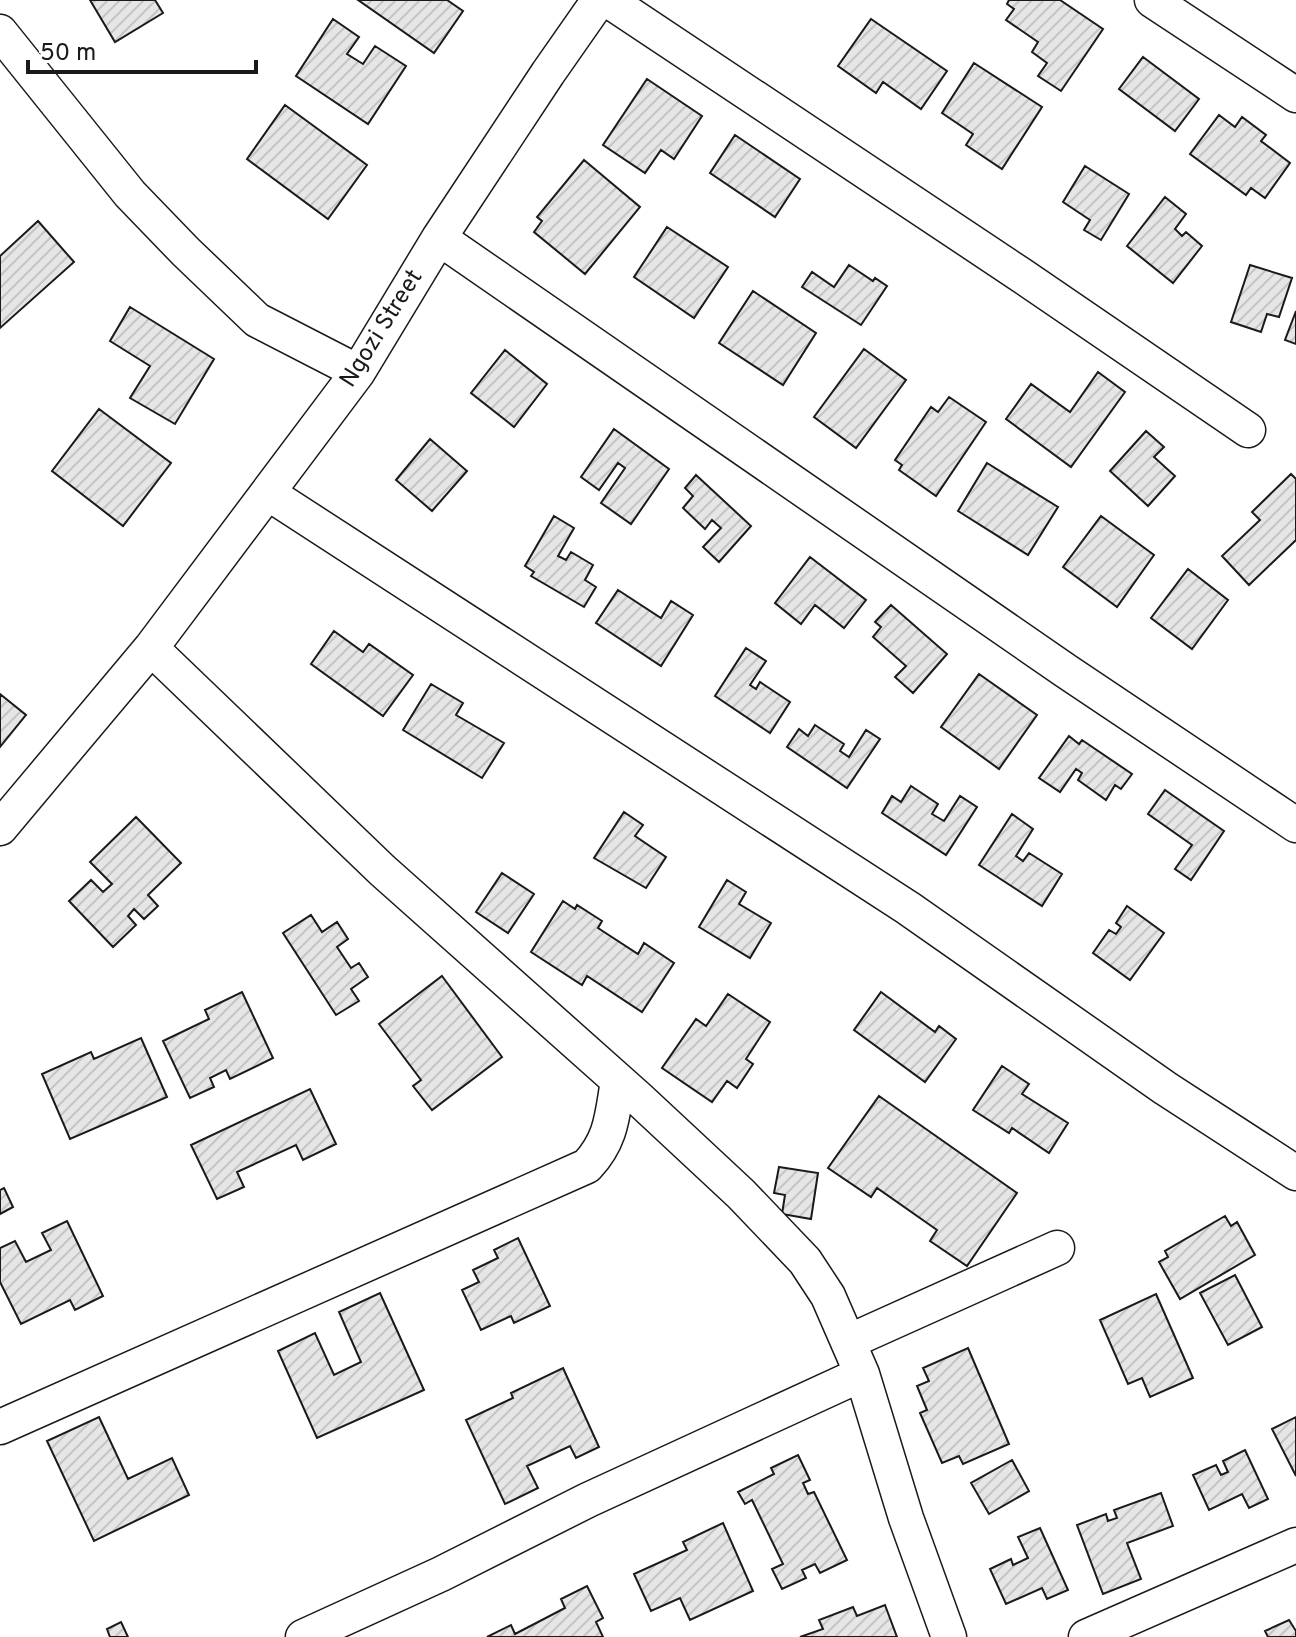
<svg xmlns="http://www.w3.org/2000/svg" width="1296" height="1637" font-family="Overpass,sans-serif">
	<defs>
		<pattern id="building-hatch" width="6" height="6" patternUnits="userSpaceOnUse" patternTransform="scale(2)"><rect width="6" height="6" fill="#e6e6e6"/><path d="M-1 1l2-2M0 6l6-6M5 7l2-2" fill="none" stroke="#c5c5c5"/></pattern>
	</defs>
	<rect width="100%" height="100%" fill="#fff"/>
	<path fill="url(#building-hatch)" stroke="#1a1a1a" stroke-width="2" d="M90 0H155L163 13 115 42Z
		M358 0H447L463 11 434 53Z
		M1009 0H1060L1103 29 1061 91 1038 76 1047 63 1032 52 1038 42 1006 20 1014 9 1007 4Z
		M333 19 359 37 347 54 363 64 375 46 406 66 368 124 296 76Z
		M871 19 947 71 921 109 883 82 876 93 838 66Z
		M1143 57 1199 99 1175 131 1119 89Z
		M974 63 1042 107 1002 169 966 145 973 134 942 113Z
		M647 79 702 116 674 159 661 150 645 173 603 145Z
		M285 105 367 165 328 219 247 159Z
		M1219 115 1235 127 1242 117 1266 135 1261 141 1290 163 1265 198 1251 188 1246 195 1190 154Z
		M735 135 800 179 775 217 710 173Z
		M584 160 640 207 585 274 534 232 542 221 537 217Z
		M1085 166 1129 194 1101 240 1084 230 1090 220 1063 202Z
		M1165 197 1186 214 1175 229 1182 236 1186 232 1202 246 1173 283 1127 246Z
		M38 221 74 262 0 328V256Z
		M667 227 728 267 694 318 634 277Z
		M849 265 873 281 875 278 887 286 861 325 802 287 812 272 834 287Z
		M1250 265 1292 278 1279 317 1267 314 1261 332 1231 322Z
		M753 291 816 333 783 385 719 343Z
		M130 307 214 359 175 424 130 398 150 366 110 341Z
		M1296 311V344L1285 340Z
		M864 349 906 380 856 448 814 417Z
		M505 350 547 384 514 427 471 393Z
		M1098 372 1125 392 1071 467 1006 419 1031 384 1070 412Z
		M949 397 986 422 936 496 899 470 902 465 895 460 931 407 938 412Z
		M99 409 171 463 123 526 52 471Z
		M614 429 669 469 631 524 601 503 625 468 618 463 599 490 581 477Z
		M1146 431 1164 447 1154 457 1175 476 1148 506 1110 471Z
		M430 439 467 471 432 511 396 480Z
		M987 463 1058 507 1028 555 958 511Z
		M1291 474 1296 479V540L1249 585 1222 556 1260 520 1252 512Z
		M696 475 751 526 719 562 703 547 721 528 712 520 705 529 683 508 693 496 685 488Z
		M554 516 574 528 558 556 566 560 571 552 593 565 585 580 596 587 584 607 531 576 534 572 525 566Z
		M1101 516 1154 555 1117 607 1063 567Z
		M810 557 866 600 844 628 815 605 801 624 775 603Z
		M1188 569 1228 600 1192 649 1151 618Z
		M618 590 661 618 671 601 693 615 661 666 596 623Z
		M891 605 947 654 913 693 895 677 906 666 873 637 881 627 875 622Z
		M334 631 363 652 369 644 413 675 383 716 311 664Z
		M746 648 766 661 750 685 756 689 760 682 790 702 770 733 715 696Z
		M979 674 1037 715 999 769 941 727Z
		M431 684 463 703 456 715 504 743 482 778 403 730Z
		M0 694 26 715 0 747Z
		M815 725 844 744 840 751 849 757 866 730 880 739 847 788 787 747 799 729 808 736Z
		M1069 736 1079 744 1082 740 1132 774 1121 789 1115 785 1106 800 1078 780 1082 773 1076 769 1060 792 1039 778Z
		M911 786 938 804 932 814 944 821 960 796 977 807 946 855 882 813 892 796 901 802Z
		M1165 790 1224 831 1191 880 1175 869 1192 845 1148 814Z
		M624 812 643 825 635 836 666 857 646 888 594 858Z
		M1012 814 1033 829 1016 856 1023 861 1029 853 1062 874 1042 906 979 865Z
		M136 817 181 863 148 895 158 906 144 919 134 909 128 916 136 925 113 947 69 901 91 880 103 892 112 884 90 862Z
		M502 873 534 894 508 933 476 912Z
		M727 880 746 892 739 904 771 923 750 958 699 927Z
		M563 901 575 909 577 905 602 921 598 928 638 954 644 943 674 963 642 1012 587 976 582 985 531 952Z
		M1127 906 1164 933 1130 980 1093 953 1109 930 1116 934 1121 927 1116 923Z
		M311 915 322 932 337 922 348 939 337 947 351 968 359 963 368 977 351 989 359 1001 336 1015 283 933Z
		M442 976 502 1057 432 1110 413 1086 421 1080 379 1024Z
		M242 992 273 1058 230 1079 226 1070 210 1078 214 1087 190 1098 163 1041 209 1019 205 1010Z
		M881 992 935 1032 939 1026 956 1039 925 1082 854 1030Z
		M728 994 770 1022 746 1059 753 1064 737 1088 727 1081 712 1102 662 1068 696 1019 706 1026Z
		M141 1038 167 1097 70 1139 42 1074 91 1052 94 1059Z
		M1002 1066 1029 1084 1022 1094 1068 1123 1049 1153 1012 1128 1009 1133 973 1110Z
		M310 1089 336 1144 303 1160 296 1145 237 1172 244 1187 217 1199 191 1145Z
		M879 1096 1017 1193 967 1266 930 1241 937 1230 877 1188 871 1197 828 1168Z
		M779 1167 818 1173 811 1219 782 1214 785 1195 774 1193Z
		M4 1188 13 1207 0 1214V1190Z
		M1225 1216 1231 1226 1237 1222 1255 1255 1180 1299 1159 1262 1168 1257 1165 1251Z
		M67 1221 103 1296 75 1310 70 1300 21 1324 0 1282V1248L15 1241 26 1262 51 1250 42 1233Z
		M518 1238 550 1306 514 1323 511 1316 481 1330 462 1290 479 1282 473 1270 498 1258 494 1250Z
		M1235 1275 1262 1327 1228 1345 1200 1293Z
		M380 1293 424 1390 317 1438 278 1351 315 1333 334 1375 361 1362 339 1312Z
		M1156 1294 1193 1378 1150 1397 1142 1378 1128 1384 1100 1320Z
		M968 1348 1009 1444 963 1464 959 1456 942 1463 920 1413 927 1410 917 1386 929 1381 923 1368Z
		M563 1368 599 1447 576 1458 570 1446 527 1466 538 1488 505 1504 466 1420 513 1398 511 1393Z
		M99 1417 128 1479 172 1458 189 1495 94 1541 47 1441Z
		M1296 1417V1476L1272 1429Z
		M1245 1450 1268 1499 1249 1508 1242 1494 1209 1510 1193 1475 1216 1465 1221 1475 1228 1472 1223 1461Z
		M798 1455 810 1480 803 1483 808 1494 814 1492 847 1560 820 1573 815 1564 802 1570 806 1578 782 1589 772 1569 783 1564 752 1500 745 1504 738 1492 774 1474 771 1468Z
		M1012 1460 1029 1491 989 1514 971 1483Z
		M1161 1493 1173 1526 1127 1543 1141 1579 1103 1594 1077 1525 1106 1514 1108 1521 1117 1518 1114 1510Z
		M723 1523 753 1591 690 1620 680 1598 651 1611 634 1574 687 1550 683 1542Z
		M1040 1528 1068 1590 1047 1599 1042 1588 1006 1604 990 1569 1011 1559 1013 1565 1028 1558 1018 1537Z
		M587 1586 603 1618 596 1622 603 1637H487L511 1625 515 1634 565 1608 561 1599Z
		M885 1605 897 1637H800L823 1629 819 1620 853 1607 857 1616Z
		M1289 1620 1296 1631V1637H1268L1265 1631Z
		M121 1622 128 1637H110L107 1629Z"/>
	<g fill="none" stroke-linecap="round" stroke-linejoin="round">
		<defs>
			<path id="minor" d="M608 0 1021 275 1248 430
				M1152 0 1296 95
				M0 32 130 194 186 252 257 320 358 372
				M439 238 1066 671 1296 825
				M268 493 908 908 1165 1088 1296 1173
				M151 648 382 870 638 1098 741 1194 805 1261 828 1296 862 1374 906 1518 949 1637
				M0 828 151 648 358 372 439 238 548 73 599 0
				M848 1342 1057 1248
				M0 1427 587 1166C612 1139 612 1116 618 1081
				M303 1637 441 1574 588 1500 862 1374
				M1086 1637 1296 1545"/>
		</defs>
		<use href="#minor" stroke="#1a1a1a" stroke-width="37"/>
		<use href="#minor" stroke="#fff" stroke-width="34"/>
	</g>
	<g text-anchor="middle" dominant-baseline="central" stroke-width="6" stroke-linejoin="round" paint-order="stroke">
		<g font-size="24" fill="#1a1a1a" stroke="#fff">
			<text transform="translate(382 329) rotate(-58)">Ngozi Street</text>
		</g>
	</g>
	<path d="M28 60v12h228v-12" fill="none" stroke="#1a1a1a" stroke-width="4"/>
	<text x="40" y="60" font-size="24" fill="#1a1a1a" stroke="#ffffff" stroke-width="6" paint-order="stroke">50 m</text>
</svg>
